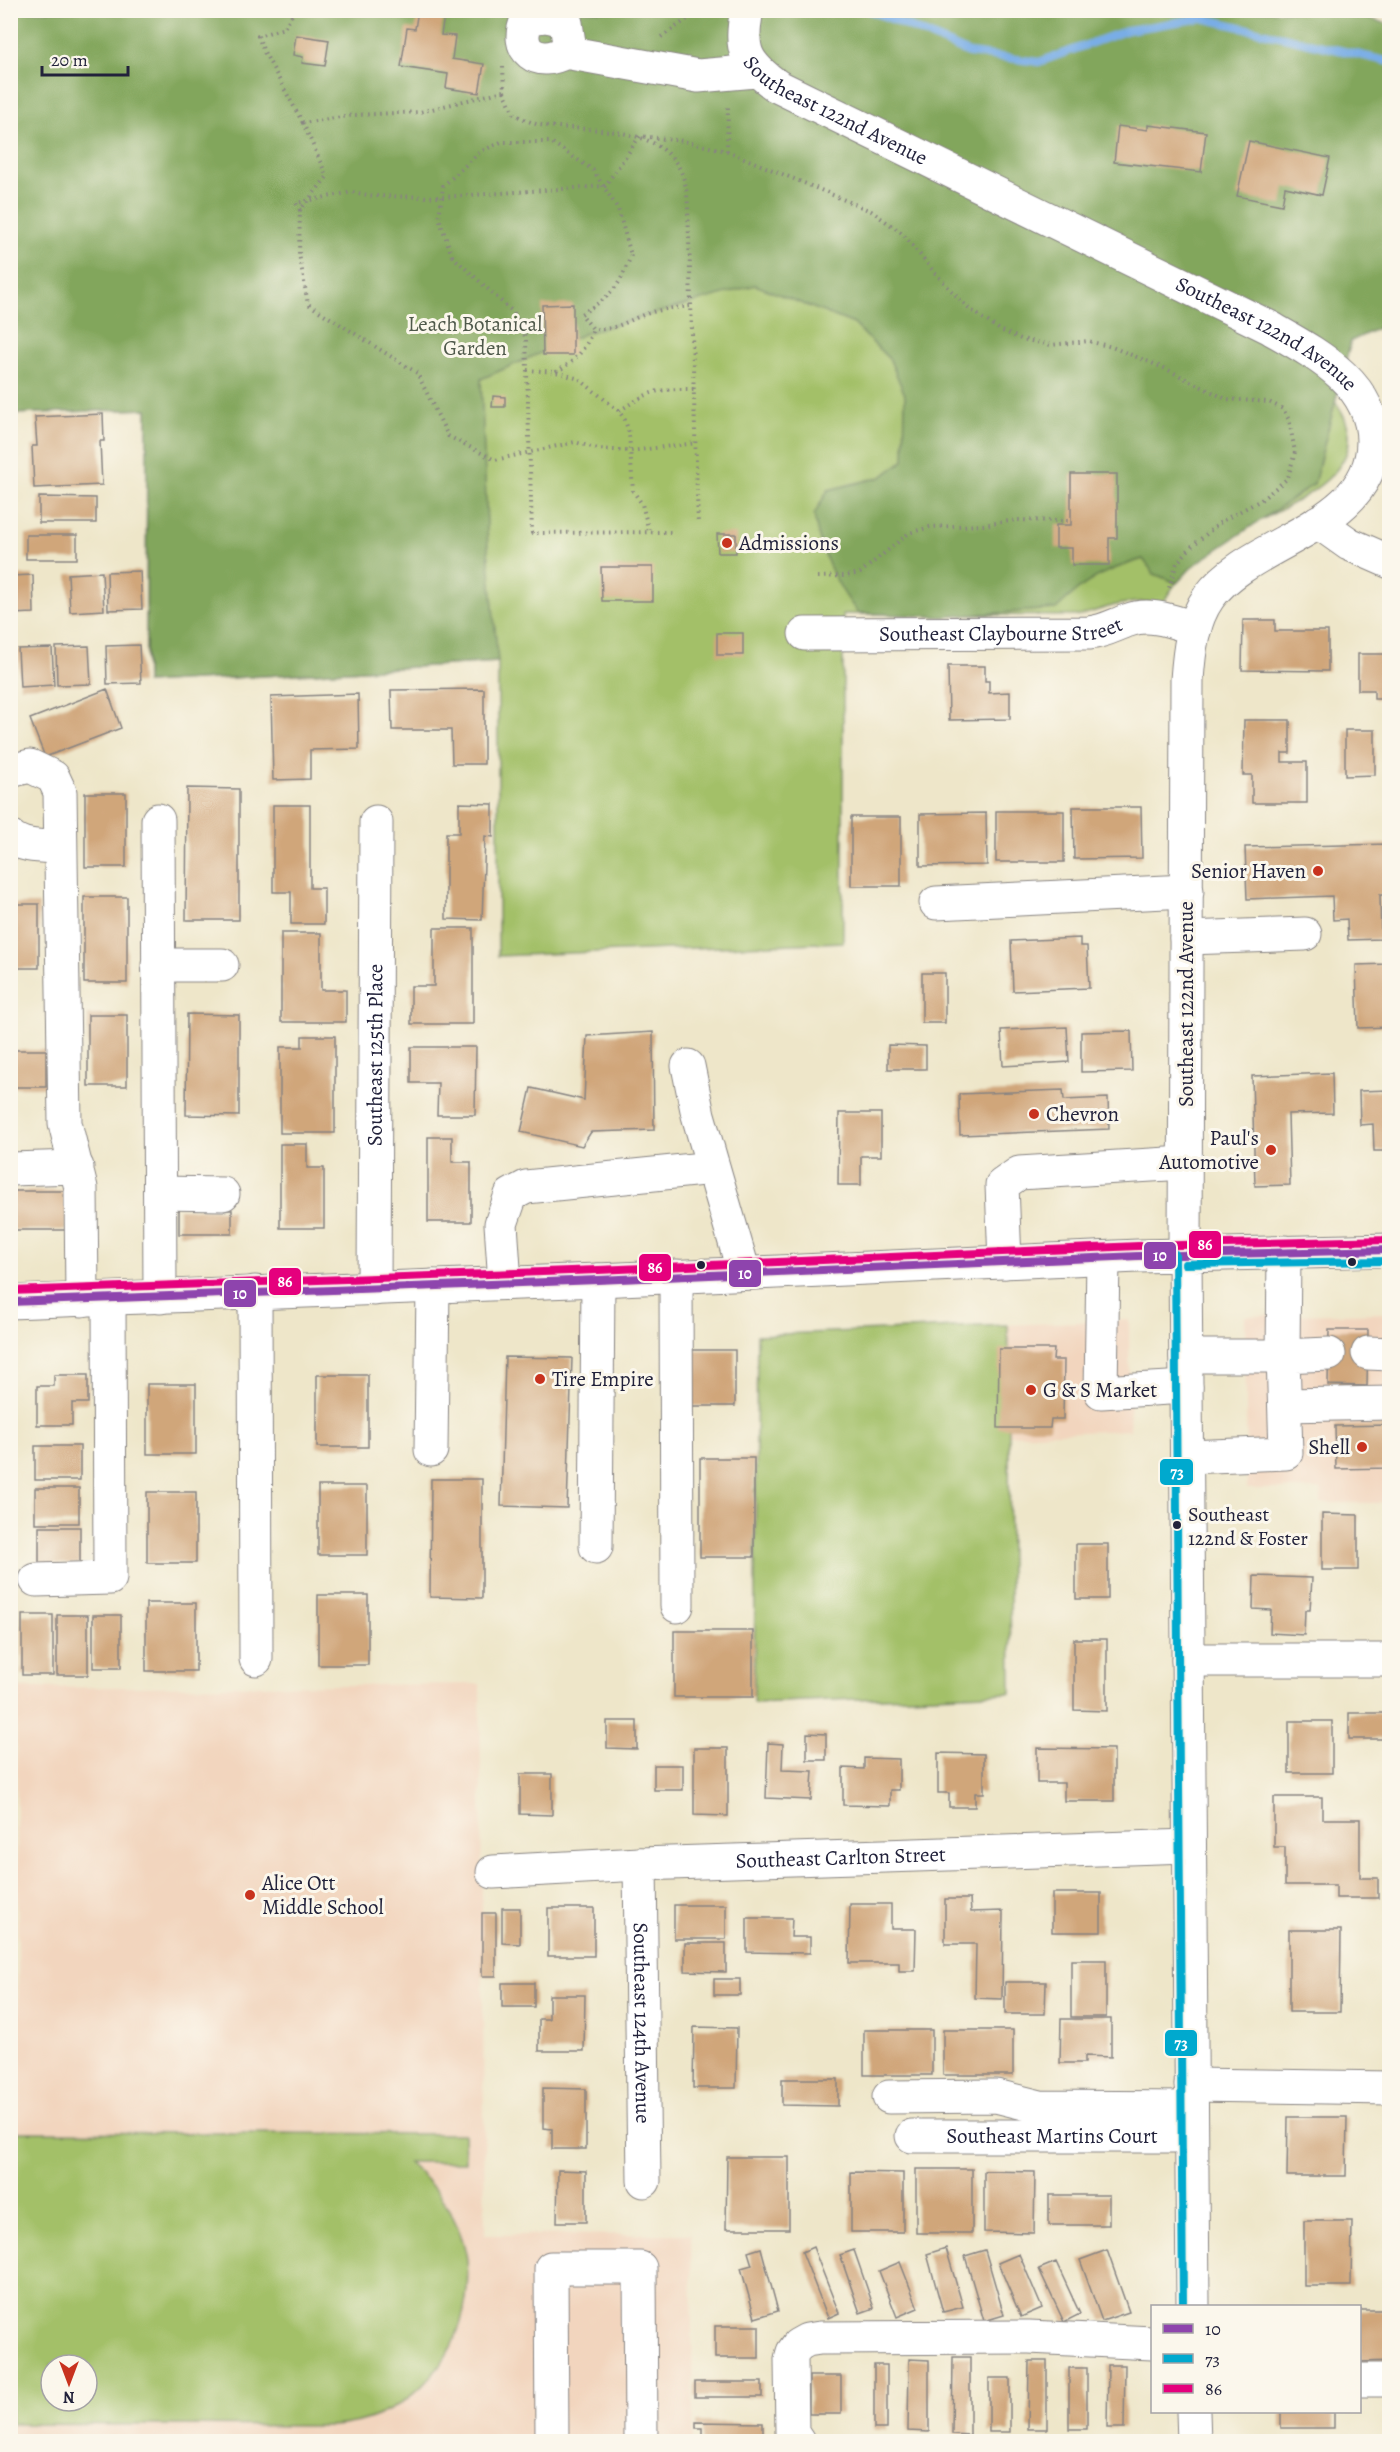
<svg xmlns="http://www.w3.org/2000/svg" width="1400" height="2452" font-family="Alegreya,serif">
	<rect width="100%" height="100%" fill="#fbf7ec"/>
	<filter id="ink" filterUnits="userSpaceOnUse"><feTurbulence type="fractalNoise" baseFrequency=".0167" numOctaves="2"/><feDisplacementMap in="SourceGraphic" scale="12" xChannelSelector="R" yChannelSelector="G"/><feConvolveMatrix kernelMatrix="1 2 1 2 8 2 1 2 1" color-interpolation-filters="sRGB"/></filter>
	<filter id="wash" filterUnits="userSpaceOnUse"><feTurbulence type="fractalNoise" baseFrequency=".008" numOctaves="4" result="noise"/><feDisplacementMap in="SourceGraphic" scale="24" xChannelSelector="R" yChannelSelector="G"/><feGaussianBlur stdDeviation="1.35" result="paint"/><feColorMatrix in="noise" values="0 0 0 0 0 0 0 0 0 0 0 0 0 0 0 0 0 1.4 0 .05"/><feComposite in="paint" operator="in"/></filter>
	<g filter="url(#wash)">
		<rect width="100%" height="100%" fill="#eee6c9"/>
		<path fill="#f2d5be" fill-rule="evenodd" d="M1389 1313V1503H1321V1489H1247L1245 1316Z
			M1129 1320 1130 1430 1009 1435 1008 1325Z
			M480 1684 485 2235 691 2234 693 2441H11L10 2083H19L16 1688ZM51 2365H87V2401H51Z"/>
		<path fill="#a3c068" stroke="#627152" stroke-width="1.5" fill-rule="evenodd" d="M10 11 1334 400C1392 476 1269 510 1223 541 1198 558 1178 576 1163 603 1130 599 1110 606 1080 616L843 614V942L498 956V662L146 683 147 409 11 414Z
			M1008 1325 1011 1693 754 1703 757 1335Z
			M11 2132 464 2134 465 2162H408C436 2186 458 2216 466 2253 469 2268 468 2283 466 2299 456 2368 401 2422 331 2426L11 2424ZM51 2365H87V2401H51Z"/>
		<path fill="#82a65c" stroke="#52644c" stroke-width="1.5" d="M10 11H1340L1389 24V323L1351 341 1314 484 1193 566 1177 583 1154 574 1143 559C1103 571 1086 580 1056 609L943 617 858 613C836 585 820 551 814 515L828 490 881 477 904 460 905 395 890 360 854 324 755 285 586 333 481 379 488 550 498 662 146 683 147 409 11 414Z"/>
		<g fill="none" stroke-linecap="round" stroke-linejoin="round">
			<path stroke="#79ade6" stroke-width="8" d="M868 10 889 18 969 53 1039 62 1128 30 1202 18 1390 62"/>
		</g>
		<g id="blocks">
			<path fill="#d0a67a" d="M418 10H445L441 35 455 36 452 59 484 64 479 93 446 88 448 74 401 67 407 28 415 29Z
				M296 35 329 40 325 66 302 63 303 57 293 55Z
				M1148 125 1206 132 1201 172 1114 162 1118 126 1148 130Z
				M1249 141 1330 158 1322 195 1285 187 1282 205 1237 196Z
				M573 304V355H543L542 305Z
				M493 396 505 397V407H492Z
				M103 414 104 441H100L102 485 34 488 32 446H37L35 417Z
				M1071 474H1117V538H1109V565H1072V548H1056V525H1071Z
				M39 497 96 498V523H39Z
				M717 534H736V553H718Z
				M26 535H77V559H26Z
				M601 567H653V601H602Z
				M140 571 142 609 108 610 107 572Z
				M102 572 104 610 70 612 68 574Z
				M33 575 34 613 10 614V576Z
				M1243 620H1275V631H1328V671L1242 670Z
				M717 633H743V655H717Z
				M139 645 141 683 107 684 106 646Z
				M89 646 91 684 57 685 56 647Z
				M52 648 54 685 20 687 18 649Z
				M1358 654H1390V699H1374V690H1358Z
				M948 666H985V681H989V693L1010 692V719L949 720Z
				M107 689 121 728 45 757 30 719Z
				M484 689V764H452L451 730H392L391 690Z
				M358 694 359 749 310 750V779L273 780 271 697Z
				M1244 720H1290V753H1282V762H1307V803H1252V775H1243Z
				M1345 730H1375V775L1345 776Z
				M187 788 239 789V920H186Z
				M85 793H126V867H85Z
				M459 803 493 804V837L485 836 482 920 446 919V833H459Z
				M273 805H310V888H324V924H291V892H273Z
				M1073 807H1141L1142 858 1074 859Z
				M996 811H1064V862H996Z
				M986 813 987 865 920 866V814Z
				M851 817H901V886H851Z
				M1390 844V895H1380L1381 939 1348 940 1347 919 1333 920 1332 896 1247 899 1245 847Z
				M84 897H127V983H84Z
				M10 904H39V968H10Z
				M434 928H473V1024H411V986H434Z
				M281 933H321V990H346V1022H281Z
				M1080 938V946H1087L1089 988 1013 991 1011 941Z
				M1390 964V1027L1358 1028 1356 965Z
				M922 973H945V1023H922Z
				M187 1014 239 1015V1116L186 1115Z
				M88 1015H127V1086H88Z
				M1067 1027 1069 1062 1003 1066 1001 1030Z
				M1131 1031 1132 1071 1081 1072V1032Z
				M653 1032 654 1130 591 1132 582 1146 521 1132 531 1088 584 1100 587 1036Z
				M302 1036H335V1133H280V1047H302Z
				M888 1045 926 1046V1069H888Z
				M411 1047H476L475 1115H437L438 1083H411Z
				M10 1050H46V1087H10Z
				M1332 1073 1333 1113 1288 1114 1290 1185 1255 1186 1252 1076Z
				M1063 1090 1064 1100 1108 1098 1109 1129 960 1135 959 1094Z
				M1390 1090V1151H1374L1373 1124 1360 1125 1359 1091Z
				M839 1113H881V1156H861V1185H838Z
				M428 1137H452V1162H471V1222H428Z
				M280 1144H307V1168H324V1228H280Z
				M10 1191H67V1230H10Z
				M179 1209 232 1210V1234H179Z
				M1329 1330H1368L1367 1386 1328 1385Z
				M999 1349H1054L1053 1360H1064L1063 1419H1051L1050 1428H998Z
				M691 1350H735V1406H691Z
				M505 1357 572 1358 567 1508 501 1506Z
				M54 1375H88V1403H72V1425H37V1386H54Z
				M317 1375H368V1447H317Z
				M147 1384H196V1454H147Z
				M1390 1425V1468L1336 1469 1335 1426Z
				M35 1446H80V1480H35Z
				M700 1458H754V1557H700Z
				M431 1479H482V1598L430 1597Z
				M318 1486H367V1555H318Z
				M35 1488H79V1523H35Z
				M147 1492H196V1563H147Z
				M1322 1514 1358 1515V1570H1322Z
				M39 1527H80V1564H39Z
				M1076 1544H1108V1599H1076Z
				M1254 1576 1312 1578 1310 1610H1305L1304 1635 1270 1633 1271 1610 1253 1609Z
				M318 1595H368V1665H318Z
				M146 1603H196V1671H146Z
				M22 1615H53V1675H22Z
				M57 1615H88V1675H57Z
				M93 1615H121V1668H93Z
				M674 1631H753V1697H674Z
				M1074 1639H1107V1711L1074 1710Z
				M1349 1713H1390V1739H1349Z
				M607 1721H637V1749L607 1748Z
				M1289 1721H1332V1773H1289Z
				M807 1733 826 1734V1760H807Z
				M768 1743 783 1744 782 1770 813 1771 811 1800 766 1798Z
				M694 1748H728V1816L694 1815Z
				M1037 1748 1114 1749V1801H1064V1783H1037Z
				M938 1753 984 1754V1793H975V1807H949V1793H938Z
				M864 1758 899 1759V1790H890V1806L843 1805V1768L864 1769Z
				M654 1765H683V1790H654Z
				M520 1774H552V1815L520 1814Z
				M1274 1797H1322V1819H1360V1878H1378V1898H1336V1885H1285V1847H1274Z
				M1052 1893H1101V1932H1052Z
				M945 1899H970L971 1912 1003 1911 1002 1999 975 1998 976 1944H945Z
				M850 1904H891V1929H916L915 1971H899V1963H849Z
				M674 1905H726V1939H674Z
				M502 1908H520V1944L502 1943Z
				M548 1908H594V1956H548Z
				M482 1913H496V1976H482Z
				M747 1918H792L791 1937H810V1953L747 1952Z
				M1289 1930H1341L1340 2012H1289Z
				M685 1943H726V1972L685 1971Z
				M1071 1960H1106V2017H1071Z
				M714 1979H740V1995H714Z
				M1005 1982H1046L1045 2014H1005Z
				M502 1983H534V2007H502Z
				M549 1995H585L584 2051H539V2019H549Z
				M1061 2019H1111V2057L1085 2056V2063H1060Z
				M694 2027 737 2028 736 2088H693Z
				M864 2030H932V2075H864Z
				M943 2030H1013V2075H943Z
				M782 2079H838V2106L782 2105Z
				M543 2088 586 2089V2149H552V2129L543 2128Z
				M1288 2117H1347L1346 2176H1287Z
				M727 2157H789V2229H726Z
				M916 2169H972V2233H916Z
				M558 2170 586 2171V2222H557Z
				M984 2171 1035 2172 1034 2233 984 2232Z
				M851 2172 903 2173V2232H851Z
				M1049 2195H1109V2225H1049Z
				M1304 2221H1352L1351 2286H1304Z
				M813 2247 839 2313 828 2318 802 2252Z
				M761 2248 778 2311 755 2318 741 2268 752 2265 748 2252Z
				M946 2248 963 2307 943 2312 927 2254Z
				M854 2250 874 2308 860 2313 840 2255Z
				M985 2250 1004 2315 984 2321 965 2256Z
				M1107 2250 1129 2312 1102 2321 1080 2260Z
				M1019 2254 1042 2308 1021 2317 998 2263Z
				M900 2262 918 2308 897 2317 879 2271Z
				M1056 2262 1080 2314 1064 2322 1039 2269Z
				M1360 2310H1390V2361L1360 2362Z
				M715 2326H759V2358H715Z
				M953 2357H970V2435L952 2434Z
				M909 2359 929 2360V2432L908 2431Z
				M1029 2361H1047V2429H1028Z
				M874 2365H887V2429H874Z
				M1108 2365H1125L1124 2428H1107Z
				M1069 2368H1087V2429H1069Z
				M809 2376H841V2414H809Z
				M989 2378H1010V2432H989Z
				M695 2382H762V2397H695Z
				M1281 2412H1334V2428H1281Z
				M696 2422 763 2423V2442H702V2428H696Z"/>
		</g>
	</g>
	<g filter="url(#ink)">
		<use href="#blocks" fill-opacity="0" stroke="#888482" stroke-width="1.5"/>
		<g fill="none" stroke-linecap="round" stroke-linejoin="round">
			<defs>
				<g id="minor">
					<path id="s1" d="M747 10C739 50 745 63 777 86L1269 327C1314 353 1373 382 1373 441 1373 527 1251 539 1209 597 1192 621 1189 652 1187 680L1185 1254"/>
					<path d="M565 52 569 43 566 23C553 15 541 14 527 20 513 50 538 68 565 52L698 76 756 71"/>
					<path d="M1318 522 1349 544 1390 562"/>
					<path id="s2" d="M805 634 1089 633C1106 631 1114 625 1129 620 1150 612 1174 622 1195 628"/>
					<path d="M10 771 30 766 53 777 60 792 65 1123 81 1188 82 1300"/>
					<path d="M158 820 160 1297"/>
					<path d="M10 836C23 848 44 846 60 847"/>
					<path d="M936 903 1187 891"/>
					<path d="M1186 938 1305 934"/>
					<path d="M158 965H222"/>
					<path d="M688 1066 698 1115 744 1273"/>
					<path d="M10 1169 77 1167"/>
					<path d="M160 1193 223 1194"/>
					<path d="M1103 1258 1101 1392 1186 1387"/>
					<path d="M1005 1262 1002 1185 1019 1173 1185 1163"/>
					<path d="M676 1276 677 1606"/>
					<path d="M505 1283 501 1224 511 1195 526 1187 713 1168"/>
					<path id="s3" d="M374 1289 376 822"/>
					<path d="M255 1292 256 1659"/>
					<path d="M1368 1353 1390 1354"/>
					<path d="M1186 1356H1283L1284 1252"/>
					<path d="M1285 1405 1390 1403"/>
					<path d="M431 1450 433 1286"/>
					<path d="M1187 1457 1286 1453 1283 1356 1329 1354"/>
					<path d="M596 1547 598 1280"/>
					<path d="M36 1580 110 1578 109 1299"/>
					<path d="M1188 1660H1390"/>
					<path id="s4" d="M640 1864 644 2181"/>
					<path id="s5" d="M493 1872 640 1864 1189 1846"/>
					<path d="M1191 2085 1390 2088"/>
					<path d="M889 2097 996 2096 1040 2107 1191 2108"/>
					<path id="s6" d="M912 2136H1191"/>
					<path d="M1360 2380H1390"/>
					<path d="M552 2442 551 2268H640L641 2442"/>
					<path d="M798 2442 792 2433 791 2359 793 2352 798 2345 807 2340 820 2338 1029 2337 1152 2343"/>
				</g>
				<path id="major" d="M1185 1254 1193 2306
					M10 1302 598 1280 1138 1256 1390 1250
					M1193 2412 1194 2442"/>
			</defs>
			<use href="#minor" stroke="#888482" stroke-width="35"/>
			<use href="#major" stroke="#888482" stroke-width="35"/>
			<path stroke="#888482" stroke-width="4" stroke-dasharray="1.5 4.5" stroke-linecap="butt" d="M295 10 284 28 258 36 264 52 303 123
				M332 10 334 11
				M661 37 689 18 691 10
				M503 67 504 91 420 112 354 115 303 123 327 177 300 210 299 254 308 304 417 373 448 436 495 460 575 442 598 449 631 451 696 443
				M504 91 514 114C522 118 531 123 540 125 584 132 652 123 678 166 686 179 687 193 688 207L698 525
				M727 151 728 105
				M300 210 296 203 352 192 373 196 442 197 605 186 640 136 683 141 727 151 871 211 902 233 935 273 968 308 1000 330 1021 339 1051 345 1088 341 1112 347 1164 368 1226 399 1269 402 1283 409 1289 420 1295 452 1288 478 1261 500 1222 521 1192 546 1177 563 1168 591
				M631 255C619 289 611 296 581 314L593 329C614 331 625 322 643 315 659 309 675 308 691 306
				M452 256 514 313 526 338 532 533 673 532
				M527 370 556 372 579 379 619 411 625 420 629 433 633 491 642 504 649 531
				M556 372C575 361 586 350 593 329
				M619 411C652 390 655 389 694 389
				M818 577 845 576 860 573 909 533 930 527 983 525 1016 520 1071 521"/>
			<use href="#minor" stroke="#fff" stroke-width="33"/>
			<use href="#major" stroke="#fff" stroke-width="33"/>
			<path stroke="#888482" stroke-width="4" stroke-dasharray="1.5 4.5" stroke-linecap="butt" d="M452 256 439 218 443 186 480 152 501 142H551L593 170 618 209 631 255"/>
			<defs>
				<path id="bus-1" d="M10 1302 598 1280 1138 1256 1390 1250"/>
				<path id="bus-2" d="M1175 1254 1183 2306
					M1185 1264 1390 1261"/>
				<path id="bus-3" d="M10 1291 598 1270 1138 1246 1390 1240"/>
			</defs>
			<use href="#bus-1" stroke="#fbf7ec" stroke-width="12"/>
			<use href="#bus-2" stroke="#fbf7ec" stroke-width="12"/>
			<use href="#bus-3" stroke="#fbf7ec" stroke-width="12"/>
			<use href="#bus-1" stroke="#8e44ad" stroke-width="8"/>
			<use href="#bus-2" stroke="#00a9ce" stroke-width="8"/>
			<use href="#bus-3" stroke="#e5007d" stroke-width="8"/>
		</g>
	</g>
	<g fill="#c8321e" stroke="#fbf7ec" stroke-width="2">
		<circle cx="727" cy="543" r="6"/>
		<circle cx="1318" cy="871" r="6"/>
		<circle cx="1034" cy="1114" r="6"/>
		<circle cx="1271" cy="1150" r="6"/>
		<circle cx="540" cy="1379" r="6"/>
		<circle cx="1031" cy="1390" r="6"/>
		<circle cx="1362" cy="1447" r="6"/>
		<circle cx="250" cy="1895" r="6"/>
	</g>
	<g fill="#22223b" stroke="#fbf7ec" stroke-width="2">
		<circle cx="1352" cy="1262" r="5"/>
		<circle cx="701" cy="1265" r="5"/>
		<circle cx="1177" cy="1525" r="5"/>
	</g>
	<g text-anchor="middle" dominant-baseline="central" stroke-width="6" stroke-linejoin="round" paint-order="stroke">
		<g font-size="20" fill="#22223b" stroke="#fbf7ec" text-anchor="start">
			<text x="1188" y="1514">Southeast<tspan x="1188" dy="24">122nd &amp; Foster</tspan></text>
		</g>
		<g font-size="21" fill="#22223b" stroke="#fbf7ec">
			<text stroke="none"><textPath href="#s1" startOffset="152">Southeast 122nd Avenue</textPath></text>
			<text stroke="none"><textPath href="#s1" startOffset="638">Southeast 122nd Avenue</textPath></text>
			<text stroke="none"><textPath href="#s2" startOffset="196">Southeast Claybourne Street</textPath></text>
			<text transform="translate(1186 1004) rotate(-90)">Southeast 122nd Avenue</text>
			<text stroke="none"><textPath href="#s3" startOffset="234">Southeast 125th Place</textPath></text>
			<text stroke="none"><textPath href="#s5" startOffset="348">Southeast Carlton Street</textPath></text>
			<text stroke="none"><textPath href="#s4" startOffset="159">Southeast 124th Avenue</textPath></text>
			<text stroke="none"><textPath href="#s6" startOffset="140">Southeast Martins Court</textPath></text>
		</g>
		<g font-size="21" fill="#4f594b" stroke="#fbf7ec">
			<text x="475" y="324">Leach Botanical<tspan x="475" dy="24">Garden</tspan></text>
		</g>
		<g font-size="21" fill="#22223b" stroke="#fbf7ec" text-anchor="start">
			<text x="739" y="543">Admissions</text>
			<text x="1306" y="871" text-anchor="end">Senior Haven</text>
			<text x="1046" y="1114">Chevron</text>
			<text x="1259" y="1138" text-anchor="end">Paul's<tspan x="1259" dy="24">Automotive</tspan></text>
			<text x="552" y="1379">Tire Empire</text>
			<text x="1043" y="1390">G &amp; S Market</text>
			<text x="1350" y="1447" text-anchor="end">Shell</text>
			<text x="262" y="1883">Alice Ott<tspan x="262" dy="24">Middle School</tspan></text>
		</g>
	</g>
	<g stroke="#fbf7ec" stroke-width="2">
		<rect x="1188" y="1230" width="34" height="29" rx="6" fill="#e5007d"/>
		<rect x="1143" y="1241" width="34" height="29" rx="6" fill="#8e44ad"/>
		<rect x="638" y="1253" width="34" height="29" rx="6" fill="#e5007d"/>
		<rect x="728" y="1259" width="34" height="29" rx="6" fill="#8e44ad"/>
		<rect x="268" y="1267" width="34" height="29" rx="6" fill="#e5007d"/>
		<rect x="223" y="1279" width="34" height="29" rx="6" fill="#8e44ad"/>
		<rect x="1159" y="1458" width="35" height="28" rx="6" fill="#00a9ce"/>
		<rect x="1164" y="2029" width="34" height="28" rx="6" fill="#00a9ce"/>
	</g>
	<g font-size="16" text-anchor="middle" font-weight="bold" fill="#fff">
		<text x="1205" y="1250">86</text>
		<text x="1160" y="1261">10</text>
		<text x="655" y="1273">86</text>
		<text x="745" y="1279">10</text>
		<text x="285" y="1287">86</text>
		<text x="240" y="1299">10</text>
		<text x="1177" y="1478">73</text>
		<text x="1181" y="2049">73</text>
	</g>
	<rect width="1400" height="2452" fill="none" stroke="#fbf7ec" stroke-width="36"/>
	<rect x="1151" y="2305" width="210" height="108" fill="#fbf7ec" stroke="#a4a2a5" stroke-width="1.5"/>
	<rect x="1163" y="2324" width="30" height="9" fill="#8e44ad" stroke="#a4a2a5" stroke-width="1.5"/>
	<text x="1205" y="2335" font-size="18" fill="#22223b">10</text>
	<rect x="1163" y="2354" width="30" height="9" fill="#00a9ce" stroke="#a4a2a5" stroke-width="1.5"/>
	<text x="1205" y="2365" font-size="18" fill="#22223b">73</text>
	<rect x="1163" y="2384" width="30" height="9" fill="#e5007d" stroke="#a4a2a5" stroke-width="1.5"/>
	<text x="1205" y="2395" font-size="18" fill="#22223b">86</text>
	<g transform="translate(69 2383) rotate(180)"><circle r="28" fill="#fbf7ec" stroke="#a4a2a5" stroke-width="1.5"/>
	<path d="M0-4.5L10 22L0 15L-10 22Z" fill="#c8321e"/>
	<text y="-9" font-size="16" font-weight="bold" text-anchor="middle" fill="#22223b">N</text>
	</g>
	<path d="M42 66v9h86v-9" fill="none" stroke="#22223b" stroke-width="3"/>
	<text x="51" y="66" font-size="18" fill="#22223b" stroke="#fbf7ec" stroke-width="4.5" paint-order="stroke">20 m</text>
</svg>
